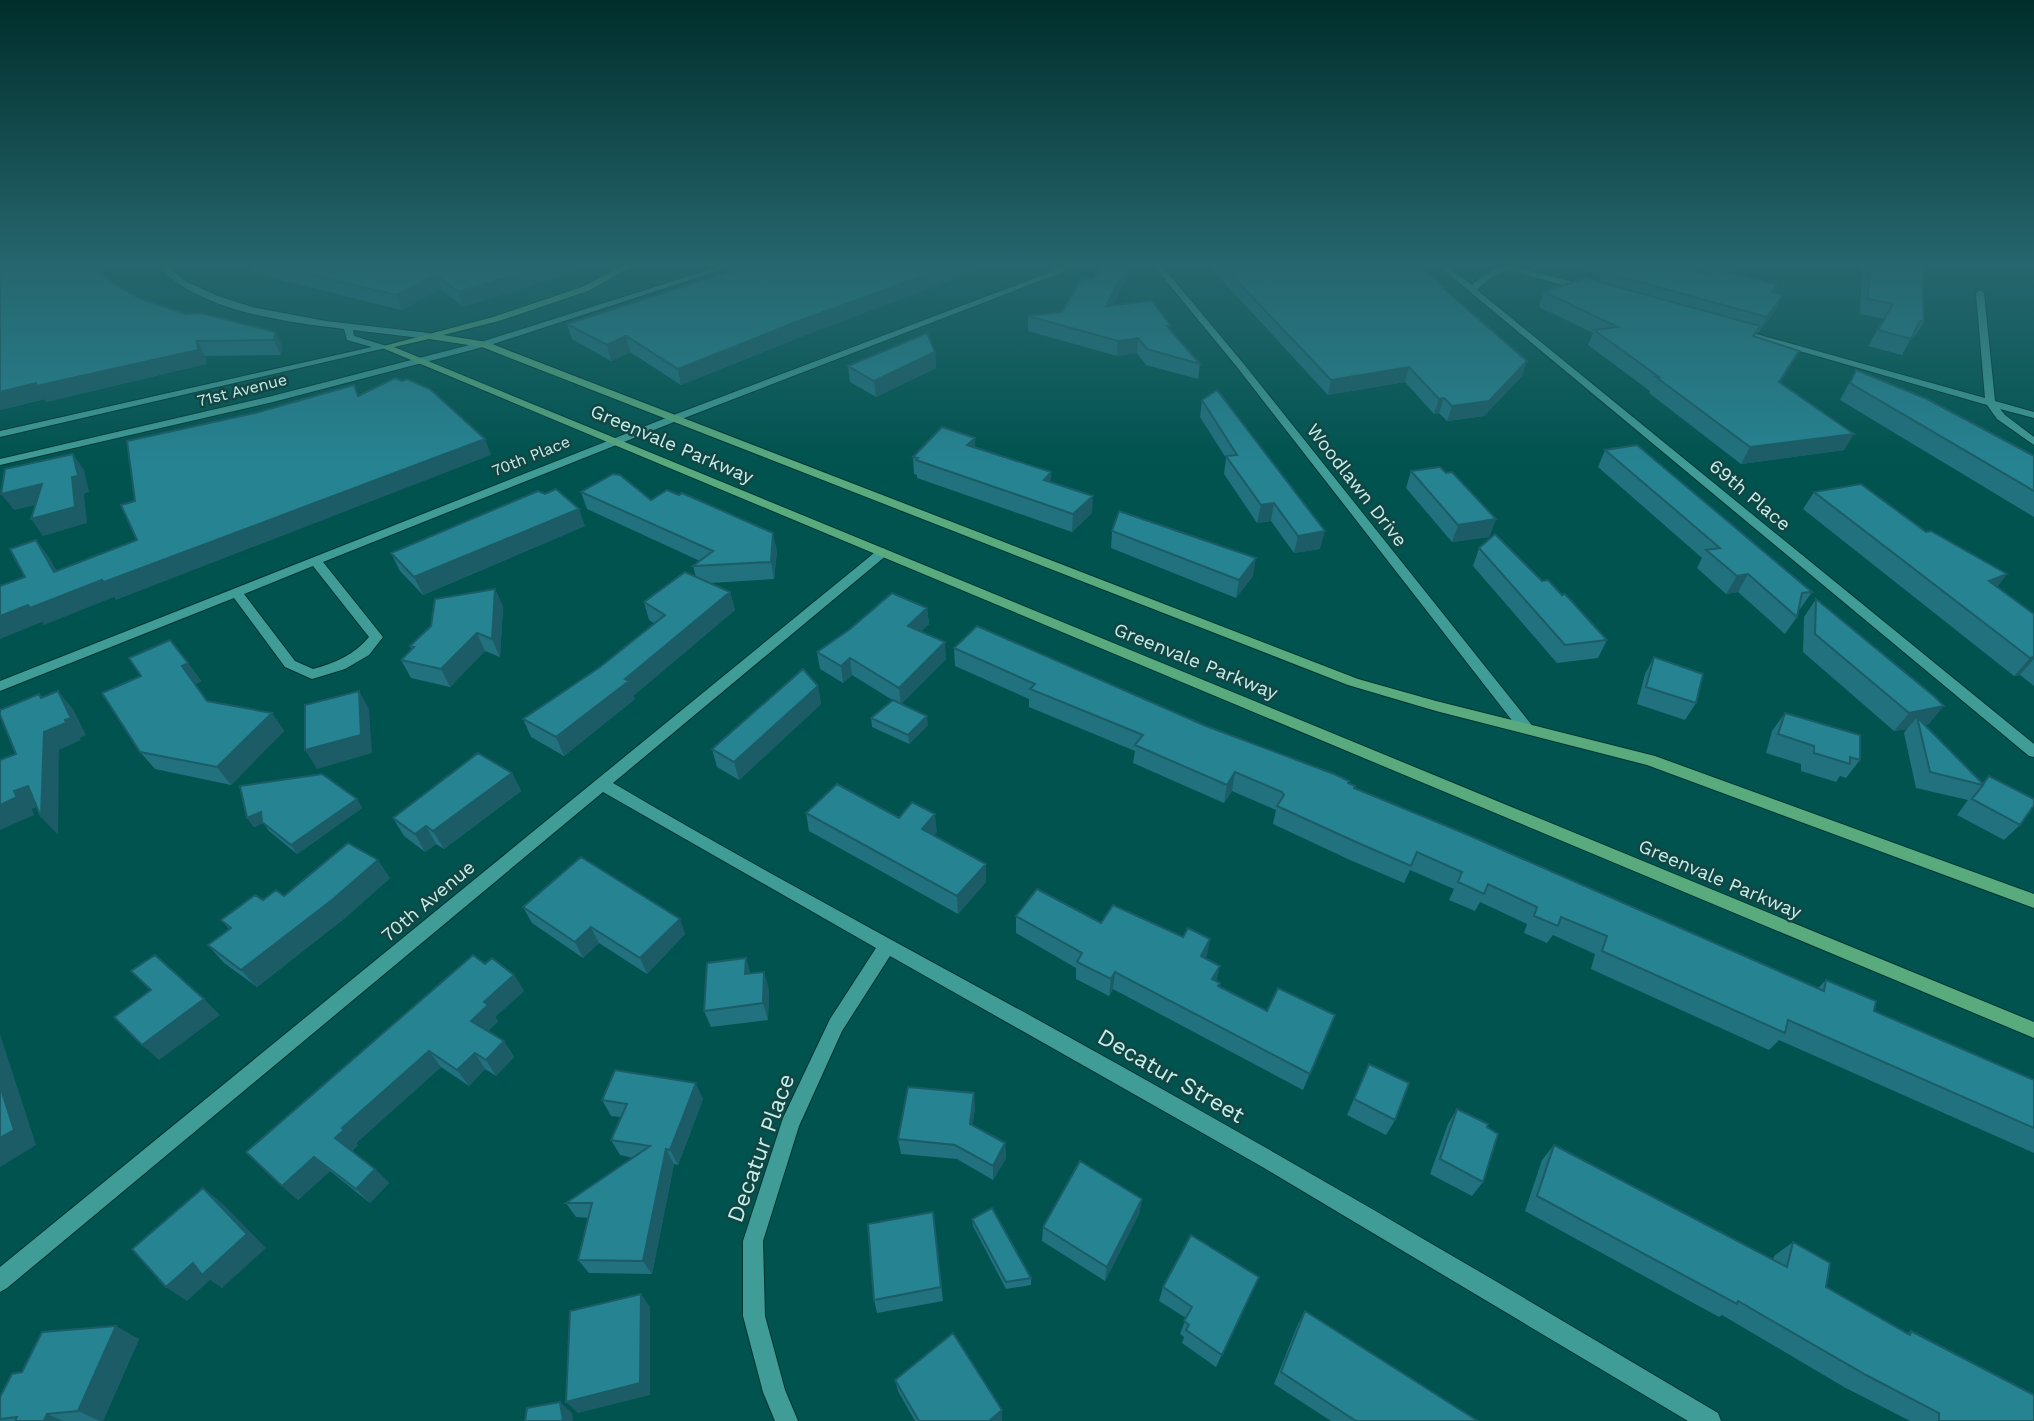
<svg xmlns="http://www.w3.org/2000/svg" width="2034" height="1421" font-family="'Work Sans',sans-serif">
	<rect width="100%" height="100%" fill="#00534f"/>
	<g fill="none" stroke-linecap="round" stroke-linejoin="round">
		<defs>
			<path id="street" d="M157 266H166L187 282 218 296 252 307 326 321 429 333 434 336 429 339 353 330 354 336 390 347 0 437V431L372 347 347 340 344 329C281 321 203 312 157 266Z
				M721 266H733L487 346 273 402 0 465V459L272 396 481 342Z
				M1067 266H1078L679 420 323 562 383 637 369 655 345 669 312 679 285 667 234 598 0 691V681L671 416ZM313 566 369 637C354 655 335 663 313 669L295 661 244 594Z
				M1154 266H1162L1243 363 1531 724 1533 728 1531 732H1521L1237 367Z
				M1439 266H1448L1472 285C1485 273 1496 266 1513 266L1588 286 1589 288 1585 291 1509 270 1490 278 1477 290 2034 744V757L2029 756Z
				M1980 290 1984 293 1995 401 2034 412V418L2000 409 2005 415 2034 437V445L1997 419 1987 405 1734 332 1742 330 1985 398 1976 293Z
				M883 548 889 552 887 555 613 783C780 882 952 971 1121 1066 1322 1178 1520 1295 1718 1413L1721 1421H1688L1259 1165 890 956 842 1031 799 1126 763 1241 765 1316 785 1390 798 1421H775L763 1392 743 1316V1241L783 1118 830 1019 876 948 603 792 7 1288 0 1292V1267L879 549Z"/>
			<path id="secondary" d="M623 266H633L588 291 499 321 443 335 487 342 1358 679 1436 701 1655 756 2034 894V908L1647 765 1436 711 1348 685 482 347 429 339 394 347 2034 1022V1038L380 347 493 317 582 287Z"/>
		</defs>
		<use href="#street" stroke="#003533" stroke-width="2"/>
		<use href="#secondary" stroke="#003533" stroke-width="2"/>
		<use href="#street" fill="#409c96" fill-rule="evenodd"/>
		<use href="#secondary" fill="#59ab7e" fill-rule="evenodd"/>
	</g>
	<path fill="#21717e" d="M0 266 111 282 139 298 185 314 275 332 282 346 281 355 205 356 206 364 46 402 45 399 0 410Z
		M248 266H587L565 275 463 307 441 289 402 310 252 273Z
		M1209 266H1421L1522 376 1484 416 1447 421 1439 413 1434 414 1405 382 1328 395Z
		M1569 266H1681L1684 268 1707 274 1714 268 1748 266 1729 272 1773 293 1783 295 1775 311 1759 332H1757L1755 337 1790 367 1780 383 1844 450 1741 464 1649 393 1650 391 1588 345 1593 333 1539 307 1544 292 1599 282 1601 275Z
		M1862 266H1922L1924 322 1914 337H1912L1902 355 1868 346 1884 319 1860 314Z
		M1113 305 1171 331 1200 364 1198 379 1146 365 1137 353 1117 356 1028 331V316Z
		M567 324 793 340 681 385 630 352 611 361 572 339Z
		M935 352 936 368 876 397 850 382 848 366Z
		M1856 370 2034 456V517L1840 400Z
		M1202 400 1320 549 1294 553 1271 521 1257 523 1224 474 1226 458 1200 417Z
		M975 438V447L1051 472 1050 482 1092 513 1072 532 917 478V475L914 474 913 457Z
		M1605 450 1812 592 1800 609H1799L1797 617 1785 634 1738 592 1726 594 1697 568 1702 558 1598 467Z
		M1411 471 1446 473 1496 519 1489 537 1452 542 1406 488Z
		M581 492 651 500 777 551 774 579 710 583 730 592 735 610 633 696 635 699 564 756 531 737 523 719 600 667 655 624 649 620 644 602 696 577 693 566 700 561 587 509Z
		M1814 492 1926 532 2007 574 1997 587 2034 614V686L2020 675 2014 676 1803 509Z
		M585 526 423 595 400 571 391 553Z
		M1112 531 1253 576 1236 598 1111 548Z
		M1479 548 1542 581 1607 640 1598 658 1557 663 1473 566Z
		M495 589 503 607 500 657 485 651 450 687 411 678 401 660 412 650 410 646Z
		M1816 599 1929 724 1925 725 1982 784 1989 776 2020 825 2004 840 1957 815 1968 800 1916 788 1904 733 1907 729 1894 731 1803 652 1804 617Z
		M927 608 929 624 921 631 946 659 901 704 928 725 909 744 872 727 871 718 894 701 852 675 843 683 820 669 817 652Z
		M954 648 1206 726 1348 783 1354 789 1818 988 1826 980 1874 1011 2034 1080V1153L1779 1040 1769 1050 1591 969 1595 954 1553 935 1547 943 1524 933 1527 924 1480 902 1475 911 1449 900 1454 889 1410 870 1404 883 1350 860 1273 824 1276 810 1232 791 1224 803 1133 763 1135 751 1029 707V699L955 666Z
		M1654 657 1696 703 1685 720 1637 704 1645 674Z
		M188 663 201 681 195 684 208 701 272 713 284 731 231 785 155 769 140 752 141 676Z
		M818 686 821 704 739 780 717 767 712 749Z
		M1785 713 1860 760 1846 778 1840 776 1836 782 1801 771V764L1766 753 1772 731Z
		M512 773 521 791 444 849 436 844 425 852 404 836 393 818Z
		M357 799 362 808 297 854 269 831 263 823 254 827 247 818Z
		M806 813 899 818 937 832 933 835 986 864V882L958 914 809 831Z
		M390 878 345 918 257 987 224 963 208 945 229 929 221 920 263 900Z
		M523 907 685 934 647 974 599 943 583 958 532 923Z
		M1016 916 1101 923 1183 937 1210 939 1205 959 1216 981 1220 983 1219 987 1267 1011 1335 1015 1303 1090 1113 989 1109 996 1076 979V968L1016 933Z
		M746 958 750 973 769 989 768 1020 711 1027 704 1011Z
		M485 964 514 975 524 991 495 1017 498 1021 488 1031 504 1041 514 1057 496 1076 485 1069 469 1086 441 1067 356 1143 358 1145 352 1151 375 1169 389 1183 370 1203 330 1171 298 1200 282 1186Z
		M1369 1064 1395 1120 1386 1135 1347 1115Z
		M703 1099 678 1165 674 1164 652 1274 589 1273 578 1260 589 1218 576 1217 566 1203 633 1158 620 1155 611 1140 621 1117 611 1116 602 1100Z
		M975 1108 972 1126 1005 1143 1006 1158 993 1180 957 1159 901 1154 898 1139Z
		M1457 1109 1487 1127 1483 1182 1472 1196 1430 1174 1448 1124Z
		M1554 1145 1773 1260 1774 1256 1793 1242 1826 1287 1908 1333 1911 1331 2034 1421H1910L1844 1387 1722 1315 1719 1317 1525 1211 1542 1160Z
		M1142 1199 1139 1214 1105 1281 1042 1241 1043 1227Z
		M933 1212 943 1301 877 1313 874 1300Z
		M972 1219 1031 1278V1285L1006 1289 973 1226Z
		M1259 1277 1216 1367 1182 1343 1184 1337 1180 1334 1186 1318 1159 1301 1163 1287Z
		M1305 1311 1478 1421H1331L1274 1384 1298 1324Z
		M139 1339 103 1421H0V1397L22 1372Z
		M895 1380 1002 1410V1421H915L898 1391Z"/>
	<path fill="#1b5c66" d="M546 266H587L565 275 463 307 458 292Z
		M950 266H990L793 340 681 385 678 369 791 324Z
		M1127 266H1133L1105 321 1106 306Z
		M1715 266H1748L1709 279Z
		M436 275 441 289 402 310 396 295Z
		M1783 295 1775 311 1759 332 1767 317Z
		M275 332 282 346 281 355 274 340Z
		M626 336 630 352 611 361 607 345Z
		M1138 338 1137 353 1117 356 1118 341Z
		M197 341 205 356 206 364 46 402 45 399 0 410V392Z
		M1799 351 1790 367 1770 397 1779 382Z
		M935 352 936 368 876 397 874 381Z
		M1527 361 1522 376 1484 416 1447 421 1452 406Z
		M1409 367 1405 382 1328 395 1331 380Z
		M1444 398 1439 413 1434 414 1439 399Z
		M1854 434 1844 450 1741 464 1750 447Z
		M975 438V455L967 445Z
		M485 439 491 455 116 600 114 597 44 625 42 622 0 639V616Z
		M73 454 84 470 89 492 84 494 87 523 43 536 31 519 72 477Z
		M1051 472 1050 489 1044 480Z
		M42 484 54 501 14 510 1 494Z
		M1093 496 1092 513 1072 532 1073 514Z
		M1274 503 1271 521 1257 523 1261 505Z
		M579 509 585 526 423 595 414 577Z
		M1496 519 1489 537 1452 542 1458 525Z
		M1325 531 1320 549 1294 553 1298 536Z
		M773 533 777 551 774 579 771 562Z
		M36 540 49 557 67 589 54 572Z
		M1256 558 1253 576 1236 598 1239 580Z
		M1748 574 1738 592 1726 594 1737 576Z
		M2007 574 1993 592 1989 581Z
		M495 589 503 607 500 657 492 639Z
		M730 592 735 610 633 696 635 699 564 756 556 737Z
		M927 608 929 624 910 642 908 626Z
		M477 633 485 651 450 687 441 669Z
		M945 642 946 659 901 704 899 688Z
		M2034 657V659L2020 675 2014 676 2030 658Z
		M850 658 852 675 843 683 841 666Z
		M188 663 201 681 195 684 182 666Z
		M818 686 821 704 739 780 734 762Z
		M58 691 73 709 86 735 80 738 81 740 59 750 58 835 41 817V805L32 809 34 815 0 830V805L14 791 44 732 65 720Z
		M359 691 369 709 372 753 317 769 305 750Z
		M1944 706 1929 724 1919 726 1917 717 1907 729 1894 731 1909 713Z
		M272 713 284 731 231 785 217 767Z
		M927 716 928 725 909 744 908 735Z
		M1235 772 1232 791 1224 803 1227 785Z
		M512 773 521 791 444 849 433 831Z
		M357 799 362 808 297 854 291 845Z
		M261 812 268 821 254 827 247 818Z
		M935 814 937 832 924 847 922 829Z
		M426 826 436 844 425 852 415 834Z
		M378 860 390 878 345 918 257 987 241 970Z
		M986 864V882L958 914 957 896Z
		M680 919 685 934 647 974 640 958Z
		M591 927 599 943 583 958 575 942Z
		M1210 939 1207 956 1197 973 1201 956Z
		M746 958 751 975 745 974Z
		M1220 966 1216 983 1212 979Z
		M764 972 769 989 768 1020 763 1003Z
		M1115 972 1113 989 1109 996 1111 979Z
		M514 975 524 991 495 1017 498 1021 482 1036 471 1021 484 1002Z
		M204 999 220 1015 159 1060 142 1045Z
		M0 1034 36 1145 0 1167Z
		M504 1041 514 1057 496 1076 486 1060Z
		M429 1051 441 1067 356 1143 358 1145 349 1153 335 1138 342 1128Z
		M475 1053 485 1069 469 1086 457 1070Z
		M696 1083 703 1099 678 1165 670 1150Z
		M974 1093 975 1108 971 1139 970 1124Z
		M1005 1143 1006 1158 993 1180V1166Z
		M666 1149 674 1164 652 1274 643 1261Z
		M314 1157 330 1171 298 1200 282 1186Z
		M375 1169 389 1183 370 1203 356 1189Z
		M203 1188 222 1203 266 1248 222 1288 210 1280 187 1301 166 1287Z
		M1142 1199 1139 1214 1105 1281 1107 1267Z
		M641 1294 650 1307V1395L578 1413 566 1402Z
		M116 1326 139 1339 103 1421H100L78 1411Z
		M560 1402 572 1413 573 1421H563Z
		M1002 1410V1421H989Z
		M47 1414 63 1421H44Z"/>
	<path fill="#268392" stroke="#1b5c66" stroke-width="2" d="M0 266H95L111 282 139 298 185 314 201 313 275 332 274 340 197 341 198 350 36 386V383L0 392Z
		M273 266H546L458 292 436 275 396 295Z
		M747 266H950L791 324 678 369 626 336 607 345 567 324Z
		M1101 266H1127L1106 306 1152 301 1171 326H1167L1200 364 1147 349 1138 338 1118 341 1028 316 1062 312 1082 278 1093 280Z
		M1223 266H1421L1450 294 1527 361 1489 401 1452 406 1444 398 1439 399 1409 367 1331 380Z
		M1621 266H1681L1684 268 1707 274 1712 268 1778 285 1771 292 1783 295 1767 317 1603 272Z
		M1870 266H1922L1924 322 1920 321 1911 339 1878 330 1893 304 1868 299Z
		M1585 278 1760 326 1753 336 1799 351 1779 382 1854 434 1750 447 1656 377H1659L1594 330 1618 327 1544 292Z
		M927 333 935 352 874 381 848 366Z
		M1856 370 1927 399 2034 456V491L1850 383Z
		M395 378 402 381 407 379 430 389 485 439 104 582 102 580 30 608 28 605 0 616V586L25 577 10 549 36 540 54 572 137 540 121 505 135 501 127 441 255 413 354 385 358 396Z
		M1217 390 1325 531 1298 536 1274 503 1261 505 1226 456 1237 455 1202 400Z
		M942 427 975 438 967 445 1051 472 1044 480 1093 496 1073 514 916 460 918 458 913 457Z
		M1637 445 1812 592 1802 593 1797 617 1748 574 1737 576 1706 550 1720 548 1605 450Z
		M73 454 78 476 72 477 75 507 31 519 42 484 1 494 5 469Z
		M1440 467 1446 473 1452 472 1496 519 1458 525 1411 471Z
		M613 474 620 475 651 500 667 490 679 495 682 493 773 533 771 562 693 566 713 551 581 492Z
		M1861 484 1926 532 1931 531 2007 574 1989 581 2034 614V657L2030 658 1814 492Z
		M556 489 579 509 414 577 391 553 538 491 545 494Z
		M1119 511 1256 558 1239 580 1112 531Z
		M1495 534 1542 581 1548 580 1562 595 1565 594 1607 640 1565 645 1479 548Z
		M685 572 730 592 625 679 629 681 556 737 523 719 600 667 665 615 644 602Z
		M495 589 492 639 477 633 441 669 401 660 414 647 410 646 431 626 435 599Z
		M892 593 927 608 908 626 945 642 899 688 850 658 841 666 817 652 850 629Z
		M1816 599 1935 697 1944 706 1909 713 1815 634Z
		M977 626 1206 726 1334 774 1349 781 1348 783 1355 786 1354 788 1466 834 1824 991 1826 980 1876 1001 1874 1011 2034 1080V1128L1788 1020 1785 1033 1602 951 1607 936 1561 917 1558 926 1534 916 1537 907 1488 884 1484 894 1458 882 1462 872 1417 852 1411 866 1356 842 1277 806 1284 795 1282 792 1235 772 1227 785 1135 745 1143 735 1030 689 1035 684 954 648Z
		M170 640 188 663 182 666 207 701 272 713 217 767 140 752 102 693 141 676 129 658Z
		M1654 657 1703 674 1696 703 1646 687Z
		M803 669 818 686 734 762 712 749Z
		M58 691 71 718 65 720 66 723 44 732 41 817 28 786 14 791 17 797 0 805V760L16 754 0 715V710L39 694 41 698Z
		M359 691 361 735 305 750V705Z
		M893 700 927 716 908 735 871 718Z
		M1785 713 1860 735V760L1850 757V764L1814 753V746L1778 734Z
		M1917 717 1983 784 1989 776 2034 799V805L2020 825 1972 799 1983 785 1930 772Z
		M478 753 512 773 433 831 426 826 415 834 393 818Z
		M322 774 357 799 291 845 262 822 261 812 247 818 240 786Z
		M837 784 899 818 912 802 935 814 922 829 986 864 957 896 806 813Z
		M348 843 378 860 332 900 241 970 208 945 231 928 221 920 255 895 263 900 276 890 284 896Z
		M581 857 680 919 640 958 591 927 575 942 523 907Z
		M1037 889 1101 923 1113 905 1183 937 1188 928 1210 939 1201 956 1220 966 1212 979 1220 983 1218 986 1267 1011 1278 988 1335 1015 1310 1074 1115 972 1111 979 1077 962 1082 953 1016 916Z
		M155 955 204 999 142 1045 114 1017 151 990 131 971Z
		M473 955 485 964 492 958 514 975 484 1002 488 1005 471 1021 504 1041 486 1060 475 1053 457 1070 429 1051 342 1128 344 1130 335 1138 375 1169 356 1189 314 1157 282 1186 246 1152Z
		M746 958 745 974 764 972 763 1003 704 1011 707 963Z
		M1369 1064 1409 1083 1395 1120 1354 1099Z
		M615 1070 696 1083 670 1150 666 1149 643 1261 578 1260 592 1203H566L650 1146 611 1140 627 1104 602 1100Z
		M0 1086 14 1130 0 1138Z
		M908 1087 974 1093 970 1124 1005 1143 993 1166 955 1145 898 1139Z
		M1457 1109 1488 1124 1487 1127 1498 1134 1483 1182 1440 1159Z
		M1554 1145 1787 1267 1793 1242 1830 1263 1826 1287 1910 1335 1911 1331 2034 1395V1421H1939V1413L1866 1375 1738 1301 1737 1304 1537 1196Z
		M1080 1161 1142 1199 1107 1267 1043 1227Z
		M203 1188 247 1234 202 1275 193 1263 166 1287 132 1249Z
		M992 1208 1031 1278 1006 1282 972 1219Z
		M933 1212 941 1287 874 1300 868 1224Z
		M1191 1235 1259 1277 1222 1355 1186 1330 1189 1325 1184 1321 1192 1307 1163 1287Z
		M641 1294 640 1383 566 1402 570 1311Z
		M1305 1311 1478 1421H1356L1281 1372Z
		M116 1326 78 1411 47 1414 44 1421H15L17 1417 0 1419V1397L12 1374 22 1372 42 1332Z
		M953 1333 1002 1410 989 1421H919L895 1380Z
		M560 1402 563 1421H525L527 1408Z"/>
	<linearGradient id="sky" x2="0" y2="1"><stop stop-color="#002e2b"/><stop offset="0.57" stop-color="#26666e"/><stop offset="1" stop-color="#26666e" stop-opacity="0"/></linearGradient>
	<rect width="2034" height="465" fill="url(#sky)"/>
	<g text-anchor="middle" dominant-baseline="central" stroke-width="5" stroke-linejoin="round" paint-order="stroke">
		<g font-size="16" fill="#c5efeb" stroke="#144543">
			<text transform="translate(242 390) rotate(-14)">71st Avenue</text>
			<text transform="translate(531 456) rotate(-22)">70th Place</text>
		</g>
		<g font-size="19" fill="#c5efeb" stroke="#144543">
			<text transform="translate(672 444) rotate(23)">Greenvale Parkway</text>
			<text transform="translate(1357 485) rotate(52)">Woodlawn Drive</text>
			<text transform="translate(1750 495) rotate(40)">69th Place</text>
			<text transform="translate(1196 661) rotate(22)">Greenvale Parkway</text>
			<text transform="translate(1720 879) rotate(23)">Greenvale Parkway</text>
			<text transform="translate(428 901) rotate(-40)">70th Avenue</text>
		</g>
		<g font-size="23" fill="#c5efeb" stroke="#144543">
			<text transform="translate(1171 1076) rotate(30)">Decatur Street</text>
			<text transform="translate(761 1148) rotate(-70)">Decatur Place</text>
		</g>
	</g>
</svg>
